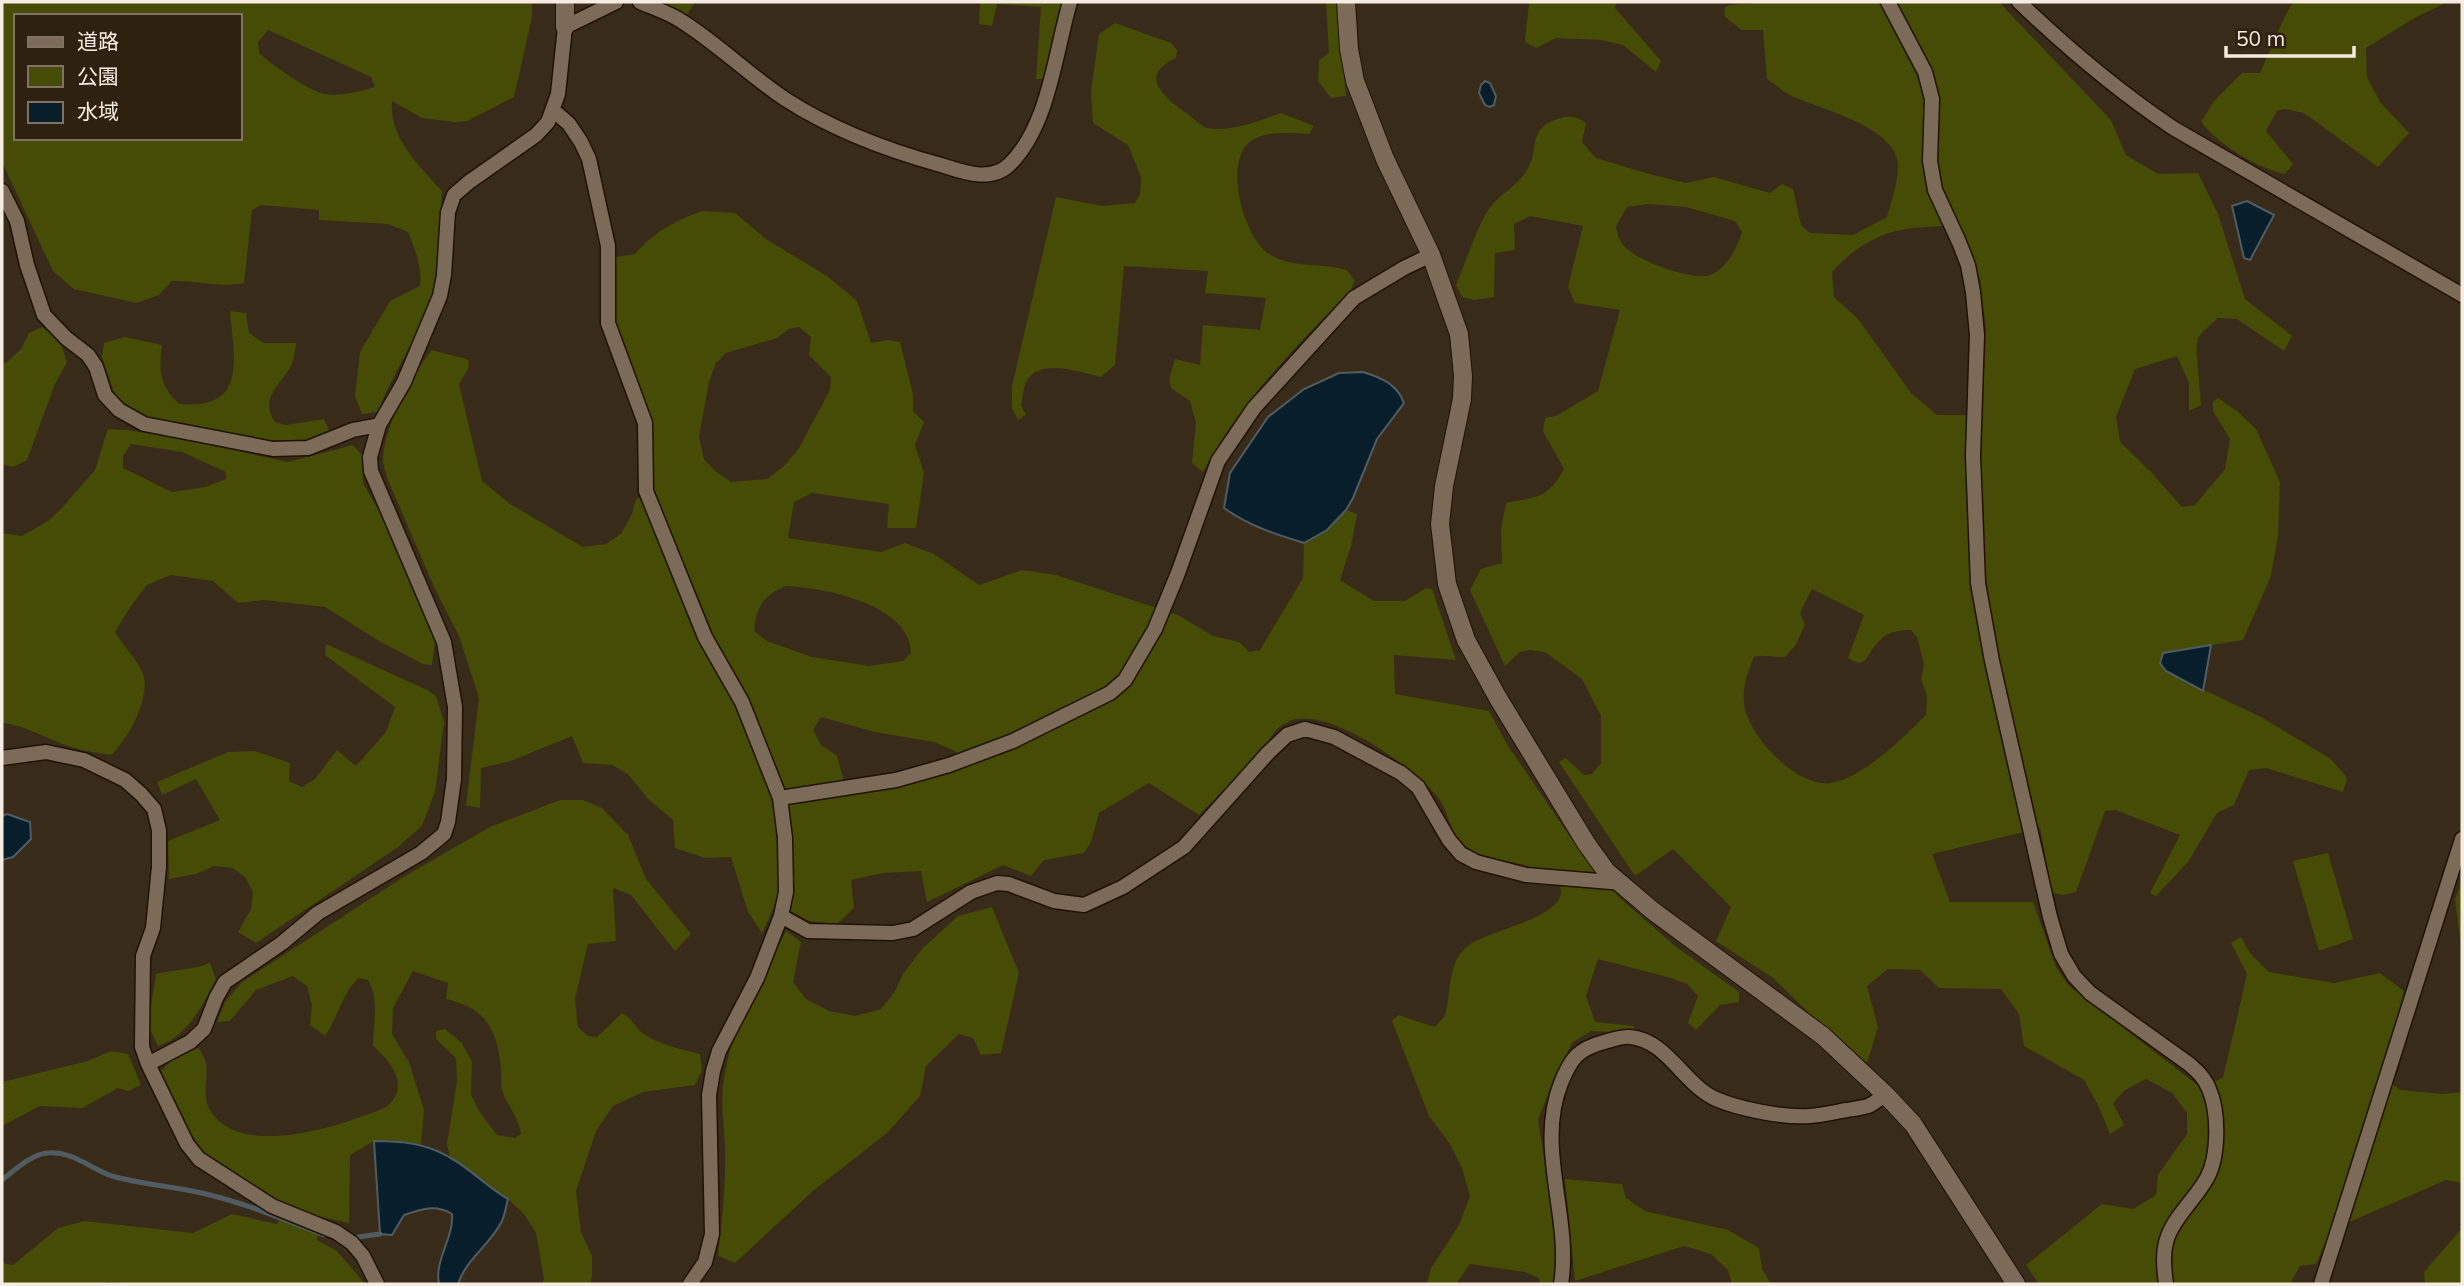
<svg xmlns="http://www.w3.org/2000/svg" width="2464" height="1286" font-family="Mulish,'Noto Sans JP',sans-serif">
	<rect width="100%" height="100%" fill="#392b19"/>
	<path fill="#464b05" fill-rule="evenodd" d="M2 2H532V17L514 97 467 121 455 122 422 118 392 101C389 138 419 165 442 191 439 228 442 269 429 304 416 341 392 374 378 412L362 414 355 396 360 352 390 301 420 286C422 266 415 250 408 232L388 224 319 220V210L261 205 252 210 244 283C220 288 196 280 172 281L159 295 136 303 74 289 53 271 2 162ZM16 16H240V138H16ZM268 30 371 77 375 87C361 91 340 97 325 94 310 92 271 64 259 53L258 42Z
		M657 2H695L686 16Z
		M980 2H1062L1045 79H1036L1041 7 997 4 992 26 979 24Z
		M1326 2H1338L1346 96 1331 98 1318 81 1319 60 1329 53Z
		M1529 2H1617L1615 8 1661 61 1656 72 1623 45 1602 40 1556 38 1536 48 1525 42Z
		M1773 2H1999L2111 120 2126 155 2158 174 2198 173 2218 214 2245 299 2292 336 2284 351 2237 319 2218 318C2212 324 2202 331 2198 338 2194 346 2201 392 2201 405L2189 411V383L2177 356 2135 369 2116 417 2120 442 2151 472 2182 507 2195 505 2225 469 2230 439 2213 411V402L2218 398 2237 411 2256 429 2280 482 2278 536 2271 576 2243 640 2163 653 2160 663 2166 672 2261 717 2331 759 2347 778 2343 792 2266 768 2249 770 2234 805 2217 813 2188 862 2156 896 2150 893 2180 835 2115 810 2105 811 2076 892 2063 895 2052 893 2040 828 1932 854 1950 902H2033L2056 967 2068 985 2200 1087 2223 1078 2247 974 2231 943 2241 937 2250 953 2269 972 2334 983 2380 973 2404 991 2382 1076 2400 1090 2443 1094 2462 1092V1183L2446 1180 2331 1230 2316 1264 2300 1266 2290 1284H2039L2026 1265 2102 1204 2133 1209 2156 1195 2158 1175 2187 1134V1113L2172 1093 2146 1079 2125 1090 2113 1103 2124 1125 2110 1134 2099 1107 2084 1080 2024 1046 2019 1014 2001 989 1939 988 1920 970 1888 969 1867 986 1878 1027 1867 1063 1809 1013 1773 978 1716 941 1731 907 1673 849 1635 876 1559 762 1566 758 1584 775 1592 774 1601 763V716L1582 679 1545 652 1530 650 1520 652 1505 666 1470 590 1481 569 1502 563 1501 529 1506 503C1537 497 1547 499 1564 469L1543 431 1545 418 1556 416 1598 391 1620 310 1575 303 1568 287 1583 226 1530 216 1514 224 1515 250 1495 253 1494 297 1474 300 1462 297 1456 285C1464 266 1480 219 1491 206 1500 195 1514 187 1523 176 1543 152 1523 128 1561 118 1570 115 1578 117 1586 123L1582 142 1596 158 1649 174 1686 183 1714 177 1770 193 1782 184 1793 189 1801 225 1810 233 1853 235 1887 217C1891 202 1901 174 1897 159 1890 126 1821 109 1794 97 1785 93 1776 85 1767 79L1763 30H1742L1725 17 1724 8 1729 5ZM1648 204 1686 207 1735 221 1742 232C1737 247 1727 269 1710 275 1691 281 1630 259 1621 242 1618 238 1617 231 1616 226L1627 207ZM1957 225 1980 279 1986 330 1982 415H1937L1911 393 1859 320 1834 297 1832 272C1849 253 1871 237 1896 231 1915 226 1937 227 1957 225ZM1812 589 1864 615 1848 658 1858 663 1865 661C1878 640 1884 630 1911 630L1917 637 1924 664 1921 679 1927 696 1926 715C1904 737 1862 779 1830 783 1797 787 1752 739 1745 709 1741 691 1747 674 1754 657 1765 654 1774 658 1785 657L1795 646 1805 625 1800 613Z
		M2293 2H2462H2448L2416 17 2366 48 2367 77 2380 102 2409 133 2378 167 2304 113 2285 109 2277 111 2266 131 2293 164 2285 174C2257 168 2219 145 2201 122L2214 101 2242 73H2260L2283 20Z
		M1115 23 1171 43 1177 50 1176 58C1136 76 1166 99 1189 115 1194 119 1201 126 1207 128 1228 133 1261 120 1281 113L1314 126 1309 134C1292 133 1273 131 1256 138 1221 154 1242 230 1264 250 1286 270 1321 262 1347 270L1355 281 1350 291C1296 346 1239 403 1203 472L1192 463 1196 423 1190 401 1171 388 1169 379 1175 359 1200 365 1203 325 1260 330 1266 298 1205 293 1208 271 1124 266 1115 365 1101 377C1081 373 1043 358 1028 379 1023 385 1023 398 1021 405L1026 415 1018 420 1012 408V386L1056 197 1102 206 1135 203 1140 194 1141 177 1128 145 1093 123 1091 91 1099 34Z
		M702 211 735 213 766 239 827 276 857 301 871 343 888 340 900 342 913 394V411L924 422 915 445 924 473 916 528H887L889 504 812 493 794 502 788 538 881 552 905 543 934 554 979 585 1022 570 1056 575 1178 615 1213 636 1239 642 1249 652 1260 650 1303 578 1304 543 1327 530 1346 510 1357 514 1351 546 1340 580 1374 601H1405L1426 588 1432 589 1456 660 1394 655 1395 694 1489 711 1508 746 1593 870 1621 899 1675 946 1739 992V1002L1720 1005 1696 1030 1688 1023 1698 996 1687 984 1671 978 1598 959 1586 996 1595 1022 1634 1026 1635 1033 1591 1031 1572 1043 1554 1079 1538 1120 1549 1188 1556 1257 1554 1284H1540L1539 1278 1525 1272 1470 1264 1456 1284H1427L1431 1268 1459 1225 1470 1196 1462 1168 1450 1144 1429 1116 1392 1021 1398 1015 1435 1027C1438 1023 1443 1019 1445 1015 1452 993 1446 963 1468 946 1488 930 1560 919 1561 892 1562 862 1491 863 1474 853 1469 849 1462 843 1458 838 1449 828 1448 811 1440 800 1417 769 1337 712 1296 719 1291 720 1281 725 1277 729 1269 737 1264 750 1255 759 1238 778 1217 796 1199 815L1149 783 1099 813 1091 842 1084 853 1044 860 1031 876 1003 865 927 902 921 871 883 873 851 880 854 908 837 924 809 921 776 903 762 933 748 912 731 857 705 858 675 848 673 820 648 799 628 774 612 765 583 763 572 736 511 761 481 768 480 808 466 805 479 698 459 636 435 589 387 478C386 472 382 464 383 457 386 424 411 375 432 350L469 360 468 369 459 384 482 481 510 504 583 547 606 544 621 534 632 514 636 499 654 492 653 423 616 328 612 298 616 257 635 254C654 232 675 221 702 211ZM799 327 811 337 809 355 831 377 830 390 798 450 783 467 767 479 731 482 715 471 704 459 699 437 709 382 716 363 726 353 777 338 789 329ZM786 586C825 588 910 604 911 653L903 661 869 666 812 657 767 641 754 631C757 605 763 596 786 586ZM821 717 875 732 934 742 955 751 959 767 895 788 848 795 837 756 821 745 813 730Z
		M230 311 246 313 249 333 264 343H296C295 351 294 359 291 366 280 386 259 398 275 422L286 425 324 419 330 432 308 440H260L147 418 135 413 117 401 102 357 104 343 125 337 162 345C159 371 159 385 179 404 248 410 234 360 230 311Z
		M42 327 60 341 67 362 55 384 27 460 13 467 2 464V363L7 362 21 349 29 333Z
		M108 429 128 430 177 438 288 462 353 445 362 455 363 483 384 520 435 642 432 665 423 664 379 641 325 607 264 600 238 603 213 581 171 575 147 585 131 606 115 632C122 644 139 662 143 674 151 698 128 740 111 755 98 753 84 751 71 747 48 740 26 725 2 723V533L22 536 48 521 60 510 95 470ZM131 444 182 452 226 472V479L205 487 172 492 123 468V456Z
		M326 644 427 690 436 696 444 722 435 792 422 826 398 847 256 943 238 932 251 909 253 893 246 878 233 868 214 866 196 874 169 879 168 841 220 820 196 779 162 795 157 782 228 752 255 751 290 763 289 781 302 787 315 779 337 750 356 766 386 732 395 707 325 655Z
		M560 800H583L602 808 628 835 646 879 691 934 675 951 631 895 613 888 616 941 588 944 575 999 578 1027 588 1036 597 1037 622 1013C633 1019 637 1031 647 1036 663 1046 682 1049 700 1054L702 1071 695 1085 643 1092 613 1106 596 1131 576 1191 581 1232 592 1256V1277L590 1284H542L544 1279 536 1233 524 1214 508 1199 489 1189 450 1157 447 1144 457 1081 456 1058 436 1039V1031L445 1029 462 1043 472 1062 471 1094 479 1111 497 1135 515 1138 521 1134C519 1117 507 1106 502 1090 500 1083 502 1075 501 1068 497 1028 485 1008 446 999L448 983 413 971 393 1008 392 1034 409 1062 424 1110 421 1144 374 1141 350 1155 349 1223 321 1217 317 1240 337 1251 365 1284H147L107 1282 102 1284H2V1263L13 1265 58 1228 85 1221 193 1233 232 1214 277 1224 286 1205 263 1193 205 1154 178 1115 161 1071 175 1057 199 1048C201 1053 205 1058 206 1063 209 1076 201 1095 210 1110 236 1155 323 1131 360 1117 371 1113 386 1110 393 1100 407 1080 388 1059 373 1046 373 1022 380 1001 368 980L359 978C343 991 338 1018 325 1036L310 1025 312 1005 307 986 293 976 256 990 230 1021 217 1022 225 1002 242 982 405 876 490 827Z
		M2328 853 2353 939 2319 951 2293 861Z
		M2462 880V942L2460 938 2455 900Z
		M992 907 1019 973 1001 1053 981 1055 973 1038 959 1034 926 1066 920 1096 888 1132 813 1191 735 1263 718 1256C722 1220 726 1184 725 1148 724 1118 719 1100 726 1068 735 1020 765 975 786 931L801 942 793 982 806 999 829 1011 855 1016 881 1009 894 993 903 974 922 949 958 916Z
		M210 963 216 979C203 1005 187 1037 158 1046L148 1025 156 974C174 969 193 970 210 963Z
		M111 1051 128 1054 141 1085 128 1091 118 1088 82 1108 40 1106 2 1126V1082L88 1061Z
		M1565 1179 1622 1184 1626 1198 1645 1211 1728 1230 1759 1248 1762 1269 1771 1284H1732L1728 1270 1711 1254 1684 1246 1575 1281Z
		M2462 1228V1284H2425L2424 1272Z"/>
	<path fill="#091e2b" stroke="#505c62" stroke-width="2" d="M1485 81 1490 83 1496 96 1494 105 1490 107 1485 105 1479 93 1481 85Z
		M2247 201 2274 215 2250 260 2244 258 2232 206Z
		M1363 372C1382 378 1397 384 1404 403L1377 439 1353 498 1346 510 1327 530 1304 543C1275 534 1249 526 1224 508L1230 473 1268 417 1304 389 1339 373Z
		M2211 645 2203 691 2166 671 2160 663 2163 653Z
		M7 814 30 822 31 839 13 857 2 860V816Z
		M374 1141C401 1141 425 1143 449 1157 471 1169 487 1187 508 1199 506 1206 505 1214 502 1221 490 1245 466 1259 458 1284H439C434 1260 454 1238 452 1214 436 1204 421 1209 404 1215L392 1235 380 1234Z"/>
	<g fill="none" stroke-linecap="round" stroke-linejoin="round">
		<path stroke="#505c62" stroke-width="5" d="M2 1180C15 1170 30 1155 47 1153 71 1150 91 1169 112 1176 140 1184 169 1186 197 1192 240 1201 283 1219 324 1235
			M358 1237 380 1234"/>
		<defs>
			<path id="minor" d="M640 2C654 8 670 13 683 22 719 45 749 75 785 99 833 130 886 150 941 165 963 172 991 183 1010 164 1049 125 1055 53 1070 2
				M1888 2 1925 72 1932 99 1930 161 1935 190 1959 242 1968 265 1973 292 1977 335 1973 456 1978 583 1992 661 2050 917 2061 954 2074 976 2090 993 2189 1064C2197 1071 2205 1078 2209 1089 2219 1112 2219 1156 2207 1178 2196 1198 2176 1215 2168 1236 2162 1252 2164 1268 2166 1284
				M2019 2C2067 48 2118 91 2173 128L2462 295
				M553 110 569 124 581 142 589 159 608 246V323L645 423 646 491 705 637 742 702 780 798 785 838 786 892 781 916 757 978 719 1051 713 1071 709 1095 712 1234 705 1262 690 1284
				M2 191 17 221 27 265 44 315 66 338 88 355 96 367 105 395 119 410 144 424 273 449 308 448 353 430 379 425
				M2 758 46 752 84 760 125 780 141 794 154 809 159 830V867L153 928 143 956 142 1047 148 1064 187 1144 199 1159 272 1206 336 1232 352 1243 363 1256 377 1284
				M780 798 896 780 949 765 1013 741 1110 693 1125 680 1155 629 1178 573 1218 461 1254 408 1354 298 1404 268 1431 255
				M781 916 808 931 893 933 913 929 971 892 997 883 1009 884 1054 901 1084 905 1123 887 1184 847 1268 753 1287 735 1305 729 1334 737 1401 773 1418 787 1449 840 1461 854 1476 862 1526 875 1623 883
				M148 1064 190 1042 204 1029 216 998 225 982 282 943 318 913 421 853 444 834 448 822 454 779 455 707 444 642 371 471 370 457 379 425 404 382 440 296 444 275 448 212 454 195 469 182 536 135 548 122 558 94 565 27 616 2
				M1561 1284C1572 1218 1535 1148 1561 1083 1571 1058 1578 1049 1604 1042 1612 1040 1622 1036 1630 1037 1667 1040 1684 1085 1716 1099 1739 1109 1784 1118 1810 1116 1822 1115 1835 1112 1847 1110 1853 1109 1861 1108 1868 1106 1874 1104 1880 1098 1885 1094
				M2321 1284 2462 839"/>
			<path id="tertiary" d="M1346 2 1349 49 1355 81 1385 159 1431 255 1459 334 1463 376 1462 399 1444 486 1440 524 1447 584 1466 640 1498 698 1586 843 1606 871 1653 911 1823 1036 1885 1094 1913 1124 2016 1284
				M565 27V2"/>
		</defs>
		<use href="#minor" stroke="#201303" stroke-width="17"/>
		<use href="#tertiary" stroke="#201303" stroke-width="20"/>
		<use href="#minor" stroke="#7c6b58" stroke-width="14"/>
		<use href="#tertiary" stroke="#7c6b58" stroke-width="18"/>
	</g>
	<rect width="2464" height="1286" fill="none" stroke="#f6ece1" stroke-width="7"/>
	<rect x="14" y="14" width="228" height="126" fill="#2f2110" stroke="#7f7264" stroke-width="2"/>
	<rect x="28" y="37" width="35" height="10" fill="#7c6b58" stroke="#7f7264" stroke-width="2"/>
	<text x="77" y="49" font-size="21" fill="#f6ece1">道路</text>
	<rect x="28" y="66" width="35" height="21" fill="#464b05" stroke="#7f7264" stroke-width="2"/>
	<text x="77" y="84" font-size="21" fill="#f6ece1">公園</text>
	<rect x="28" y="102" width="35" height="21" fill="#091e2b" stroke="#7f7264" stroke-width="2"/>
	<text x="77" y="119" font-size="21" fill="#f6ece1">水域</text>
	<path d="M2226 46v10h128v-10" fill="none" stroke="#f6ece1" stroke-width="3.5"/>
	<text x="2236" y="46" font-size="21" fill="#f6ece1" stroke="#2f2110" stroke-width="5" paint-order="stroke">50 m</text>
</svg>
